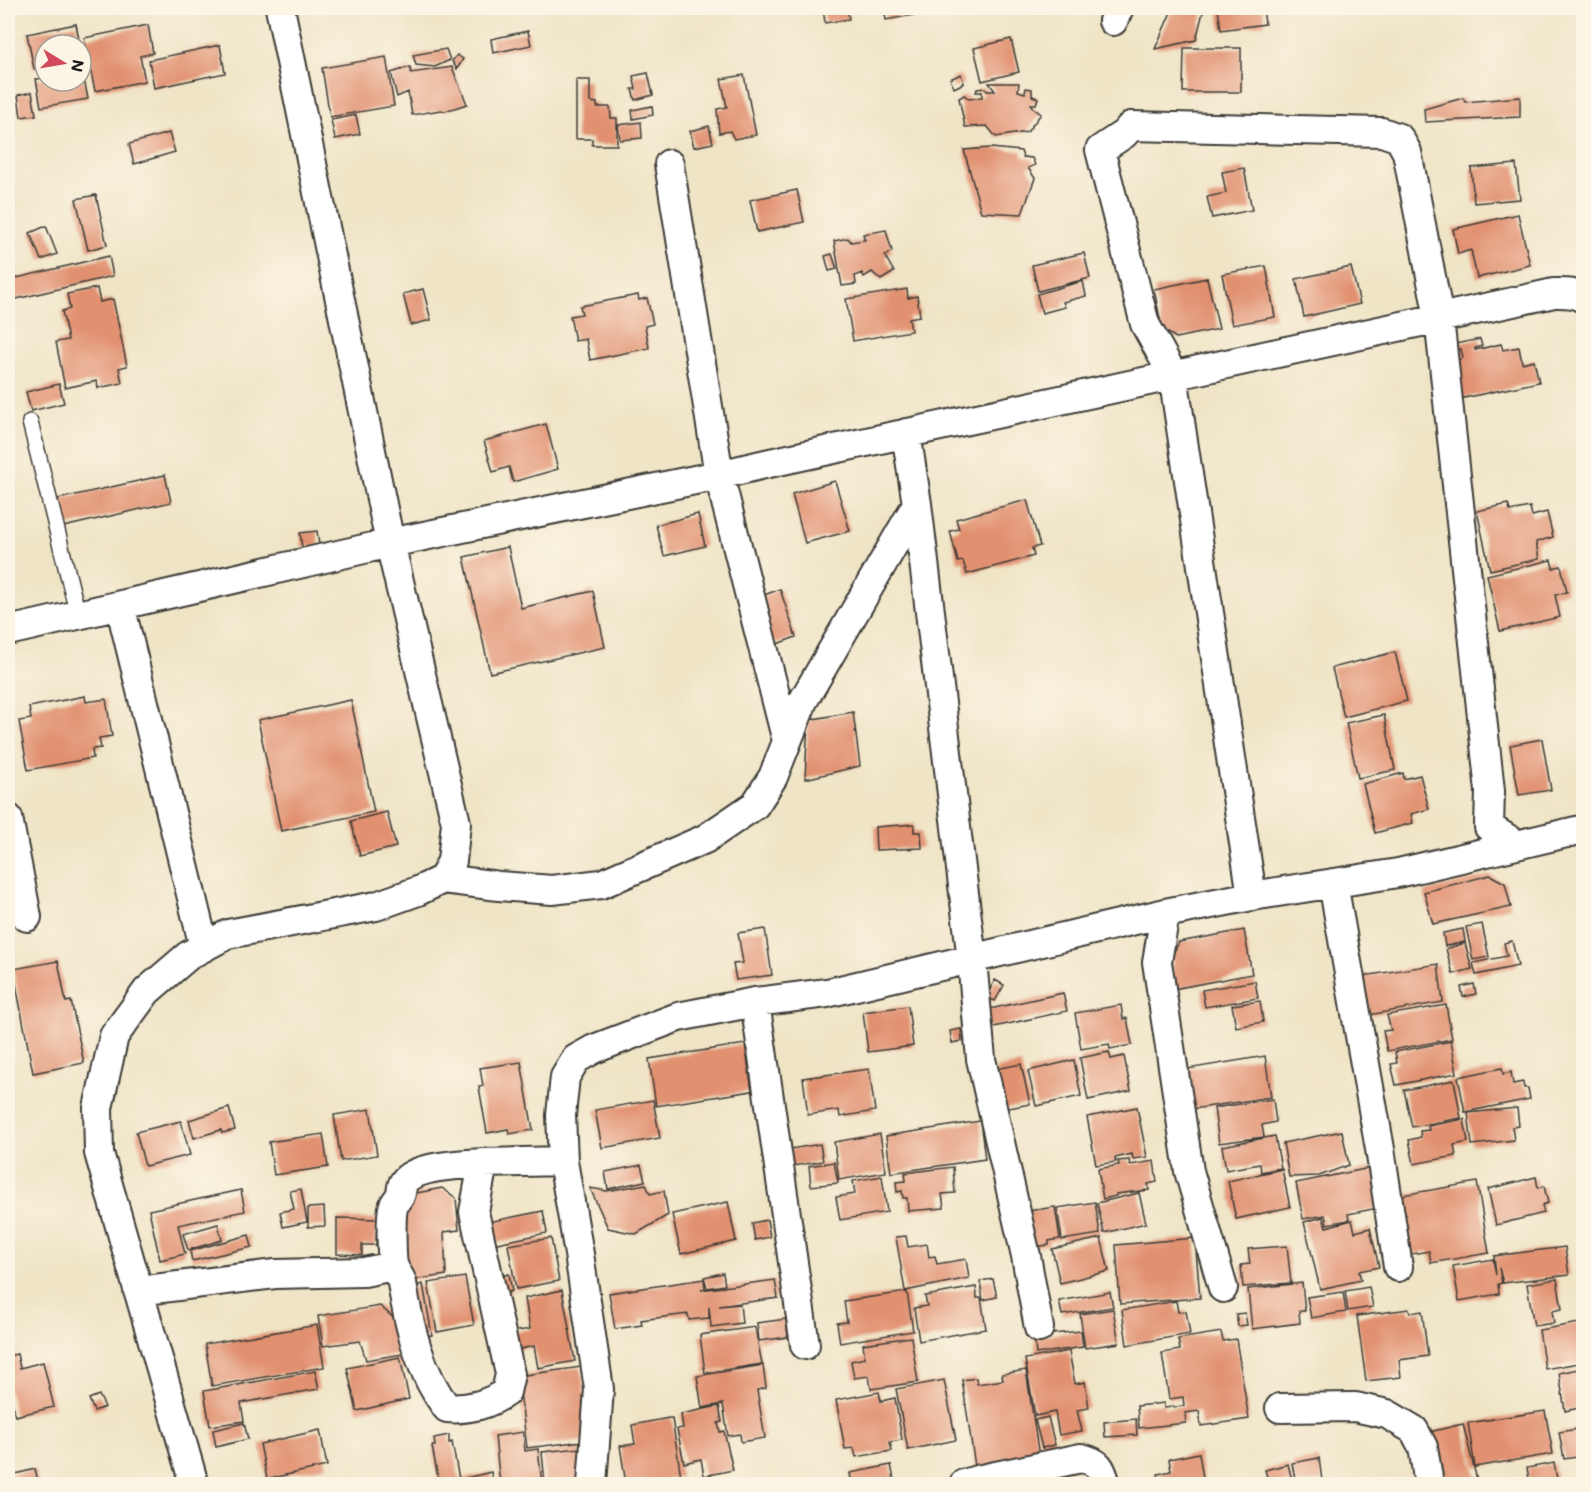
<svg xmlns="http://www.w3.org/2000/svg" width="1591" height="1492" font-family="Mali,sans-serif">
	<rect width="100%" height="100%" fill="#fcf5e5"/>
	<filter id="ink" filterUnits="userSpaceOnUse"><feTurbulence type="fractalNoise" baseFrequency=".0167" numOctaves="2"/><feDisplacementMap in="SourceGraphic" scale="12" xChannelSelector="R" yChannelSelector="G"/><feConvolveMatrix kernelMatrix="1 2 1 2 8 2 1 2 1" color-interpolation-filters="sRGB"/></filter>
	<filter id="wash" filterUnits="userSpaceOnUse"><feTurbulence type="fractalNoise" baseFrequency=".008" numOctaves="4" result="noise"/><feDisplacementMap in="SourceGraphic" scale="24" xChannelSelector="R" yChannelSelector="G"/><feGaussianBlur stdDeviation="1.35" result="paint"/><feColorMatrix in="noise" values="0 0 0 0 0 0 0 0 0 0 0 0 0 0 0 0 0 1.4 0 .05"/><feComposite in="paint" operator="in"/></filter>
	<g filter="url(#wash)">
		<rect width="100%" height="100%" fill="#efe4c6"/>
		<g id="blocks">
			<path fill="#e1906f" d="M823 8H847L849 19 825 23Z
				M884 8H930V12L886 20Z
				M1183 8H1204L1196 40 1155 49 1171 12Z
				M1218 8H1263L1265 24 1221 30Z
				M76 24 80 45H45V67L34 69 27 34Z
				M148 25 153 53 140 56 145 81 95 91 84 38Z
				M528 31 531 45 493 53 491 39Z
				M1011 39 1019 72 982 81 974 48Z
				M220 45 225 73 154 88 149 60Z
				M1184 48H1241V92H1183Z
				M446 49 450 60 435 67 416 65 413 55Z
				M457 55 463 59 457 69 452 61Z
				M386 57 394 106 330 117 322 68Z
				M81 64 88 99 41 107 36 79 45 78V81H81Z
				M410 67 411 73 452 67 467 104 445 111 441 110 412 115 408 92 397 97 391 73Z
				M648 73 653 95 635 100 632 89H636L633 76Z
				M961 74 964 83 954 88 950 79Z
				M744 75 756 135 734 139 730 131 719 133 717 109 727 107 721 79Z
				M576 80H590V102L597 103V107H610L611 118H617V145H592V139H576Z
				M989 83H1019L1018 91 1025 93 1026 88 1032 89V96L1038 98 1036 104H1031L1032 107 1041 114 1027 132 996 137 987 126 965 127 959 98 964 95 969 99 982 97V92H976L977 89 985 88 987 91H995Z
				M32 92 36 115 21 117 18 95Z
				M1520 97V117L1425 122 1424 109 1463 98 1465 102Z
				M652 106 653 115 633 119 632 110Z
				M356 115 360 134 335 139 331 120Z
				M641 122 642 138 620 140 618 125Z
				M709 126 713 143 694 147 690 131Z
				M169 133 175 152 134 164 129 144Z
				M991 148 1021 151 1023 157 1032 158 1035 165 1028 168 1035 178 1022 214 981 212 964 150Z
				M1516 164 1520 199 1474 203 1471 168Z
				M1244 168 1252 210 1212 218 1207 197 1226 193 1222 172Z
				M797 190 804 222 757 232 750 200Z
				M96 195 107 245 88 250 76 199Z
				M1518 214 1530 265 1477 278 1471 250 1458 254 1453 229Z
				M46 226 57 254 41 260 30 233Z
				M886 230 892 251 885 256 894 272 881 280 872 272 864 277 862 273 855 276 856 284 842 286 834 241 848 238 851 242 865 240 863 234Z
				M1084 253 1090 278 1038 291 1032 265Z
				M832 254 837 269 829 271 825 256Z
				M109 256 113 276 8 301V280Z
				M1266 266 1275 317 1232 325 1222 274Z
				M1351 267 1360 304 1304 317 1296 279Z
				M1207 278 1219 329 1176 338 1162 329 1154 289Z
				M1083 281 1086 296 1063 302 1065 307 1042 313 1037 294Z
				M97 288 100 302 113 299 127 366 119 368 122 383 98 388 97 381 65 388 56 342 68 340 62 311 70 309 67 294Z
				M423 289 431 320 411 325 403 294Z
				M907 289 908 298 917 296 920 316 909 318 911 331 853 341 846 299Z
				M638 295 639 300 647 298 653 324 645 326 649 348 590 360 586 339 575 341 570 316 582 314 580 306Z
				M1480 339 1482 346 1475 348V350L1501 344 1503 350 1519 347 1522 363 1534 360 1539 382 1459 399 1451 361 1463 358 1461 349 1451 351 1450 345Z
				M59 384 64 403 31 411 26 392Z
				M546 424 558 469 513 482 509 467 493 472 484 441Z
				M165 475 171 502 59 528 53 500Z
				M835 481 850 531 805 543 792 494Z
				M1027 500 1040 546 1032 548 1034 556 967 574 963 561 958 562 950 531 959 529 956 519Z
				M1508 504 1510 511 1530 507 1532 516 1547 512 1553 537 1536 542 1539 559 1490 570 1477 511Z
				M698 514 705 546 664 556 656 525Z
				M317 531 319 545 302 548 300 533Z
				M508 547 521 608 593 591 605 647 490 673 464 557Z
				M1551 560 1553 568 1561 566 1567 592 1555 595 1560 617 1500 631 1487 575Z
				M780 589 796 637 777 644 776 640 770 642 756 598Z
				M1395 652 1407 701 1344 717 1332 668Z
				M85 696 86 702 106 699 112 736 99 738 101 748 92 749 93 758 28 770 19 721 31 719 29 707Z
				M351 700 374 812 281 831 258 720Z
				M853 712 860 766 805 779 808 720Z
				M1384 715 1395 770 1358 778 1346 723Z
				M1542 739 1551 790 1519 795 1510 745Z
				M1403 773 1404 779 1420 775 1429 809 1411 814 1413 823 1375 833 1363 784Z
				M387 812 396 847 360 856 351 821Z
				M914 824V832H921L922 848 876 850 875 827Z
				M1490 875 1505 883 1511 907 1433 924 1424 892Z
				M1482 924 1489 957 1473 960 1466 927Z
				M765 929 772 975 736 980 733 964 743 963 738 933Z
				M1463 929 1465 942 1445 946 1443 933Z
				M1244 930 1252 974 1173 989 1172 956 1179 942Z
				M1512 941 1518 966 1476 975 1473 963 1507 956 1504 943Z
				M1465 943 1472 969 1453 974 1446 949Z
				M58 961 66 1002 71 1001 84 1063 33 1073 13 969Z
				M1438 964 1443 1002 1369 1015 1363 976Z
				M995 980 1004 985 995 1001 986 997Z
				M1255 981 1258 998 1205 1007 1202 990Z
				M1474 984 1476 994 1463 997 1461 987Z
				M1063 993 1067 1011 989 1028 985 1010Z
				M1260 1001 1263 1022 1236 1027 1232 1005Z
				M1121 1005 1123 1019 1127 1018 1132 1045 1110 1049 1109 1044 1081 1049 1075 1013Z
				M1446 1005 1452 1039 1387 1051 1383 1031 1391 1030 1387 1015Z
				M908 1006 913 1046 868 1052 863 1012Z
				M1579 1021H1584V1040H1582Z
				M961 1029 962 1041 952 1043 950 1031Z
				M1451 1041 1457 1073 1396 1085 1391 1064 1397 1063 1395 1052Z
				M745 1044 752 1091 656 1106 649 1059Z
				M1109 1052 1111 1059 1124 1056 1131 1091 1088 1100 1080 1058Z
				M1265 1056 1271 1097 1193 1109 1187 1069Z
				M1074 1060 1081 1096 1036 1106 1028 1071Z
				M521 1062 533 1130 509 1134 508 1129 487 1133 479 1087 483 1086 480 1068Z
				M1021 1064 1030 1104 1004 1109 995 1069Z
				M1502 1068 1503 1074 1511 1072 1513 1084 1523 1082 1524 1088H1528L1530 1099 1465 1112 1458 1077Z
				M869 1069 875 1111 840 1117 839 1110 808 1115 803 1078Z
				M1454 1080 1461 1118 1412 1127 1404 1090Z
				M1273 1099 1276 1122 1262 1125 1264 1137 1219 1143 1214 1108Z
				M653 1100 660 1138 602 1148 595 1110Z
				M1137 1107 1147 1157 1133 1159 1132 1154 1115 1158 1116 1162 1096 1165 1087 1117Z
				M229 1108 235 1130 222 1133 221 1130 194 1138 189 1120Z
				M1517 1108 1519 1126 1512 1127 1514 1140 1472 1145 1468 1113Z
				M370 1109 377 1155 341 1161 334 1115Z
				M1464 1119 1468 1142 1454 1145 1456 1156 1414 1164 1409 1140 1421 1137 1420 1131 1429 1130 1428 1126Z
				M181 1121 190 1155 145 1166 136 1132Z
				M980 1121 985 1159 891 1173 886 1136Z
				M1342 1131 1349 1165 1319 1176 1289 1177 1283 1143Z
				M323 1134 328 1167 274 1175 269 1142Z
				M880 1134 886 1172 839 1180 834 1142Z
				M1275 1136 1281 1168 1261 1172 1260 1164 1226 1170 1222 1146Z
				M820 1144 823 1161 787 1167 784 1150Z
				M1129 1160 1130 1165 1154 1161 1157 1182 1148 1184 1149 1190 1116 1194V1196L1103 1199 1098 1169 1119 1165 1118 1161Z
				M834 1162 838 1183 811 1186 809 1166Z
				M641 1165 645 1181 608 1189 605 1172Z
				M953 1167 955 1193 942 1194 944 1208 908 1211 907 1198H903L902 1191 897 1192 896 1182 906 1181 905 1173Z
				M1375 1167 1383 1207 1348 1214 1349 1220 1327 1224 1325 1215 1303 1219 1296 1183Z
				M1282 1169 1290 1207 1236 1219 1228 1181Z
				M882 1176 887 1212 840 1220 836 1197 855 1194 853 1181Z
				M1536 1177 1538 1188 1544 1186 1548 1203 1542 1205 1544 1213 1496 1225 1488 1189Z
				M1477 1182 1489 1253 1431 1263 1429 1251 1406 1255 1396 1196Z
				M646 1184 650 1194 664 1191 668 1215 636 1234 608 1228 590 1188 607 1191Z
				M442 1188 456 1198 459 1230 444 1232 446 1275 406 1281 394 1210 407 1195Z
				M301 1189 307 1222 283 1227 280 1212 294 1209 290 1191Z
				M241 1190 245 1211 178 1225 185 1254 160 1260 149 1210Z
				M1139 1193 1146 1223 1104 1233 1097 1203Z
				M728 1202 736 1241 681 1254 672 1214Z
				M1095 1202 1100 1234 1062 1240 1057 1208Z
				M324 1207 325 1226 308 1227V1208Z
				M1055 1207 1060 1239 1049 1241V1245L1033 1247 1028 1211Z
				M543 1211 547 1233 492 1244 488 1222Z
				M1323 1217 1326 1227 1352 1220 1355 1232 1370 1228 1379 1267 1359 1271 1361 1280 1320 1289 1304 1222Z
				M337 1218 377 1219 376 1245H362V1255L337 1254Z
				M767 1220 770 1237 755 1240 752 1223Z
				M218 1224 222 1240 188 1250 183 1234Z
				M249 1235 252 1247 192 1261 190 1251Z
				M906 1236 908 1247 927 1244 929 1257 935 1256 937 1264 966 1259 969 1278 905 1291 896 1237Z
				M551 1238 559 1281 516 1289 508 1245Z
				M1101 1238 1109 1271 1060 1283 1052 1249Z
				M1195 1238 1200 1298 1120 1304 1116 1245Z
				M1287 1246 1291 1283 1243 1287 1241 1265 1250 1264 1248 1249Z
				M1565 1247 1569 1275 1503 1283 1499 1268 1502 1283 1498 1284 1499 1294 1459 1301 1453 1266 1493 1259 1496 1275 1494 1256Z
				M723 1273 725 1285 707 1288 704 1277Z
				M509 1274 512 1291 499 1295 495 1278Z
				M465 1277 474 1325 437 1332 428 1283Z
				M704 1279 705 1289 701 1290 775 1280 778 1298 719 1306 740 1304 742 1323 711 1327 709 1307V1318L689 1320 688 1314 641 1320 642 1325 615 1329 609 1293Z
				M993 1279 997 1297 983 1300 980 1281Z
				M1557 1279 1562 1309 1552 1311 1554 1323 1534 1326 1527 1284Z
				M1302 1283 1305 1311H1299L1300 1323 1252 1329 1248 1289Z
				M423 1284 432 1335 418 1337 408 1288Z
				M976 1287 977 1298H981L986 1329 919 1341 914 1308 927 1306 925 1296Z
				M1369 1287 1373 1307 1348 1311 1345 1291Z
				M562 1290 575 1361 538 1368 534 1346 516 1350 512 1332 530 1329 525 1298Z
				M907 1292 913 1331 840 1343 837 1323 847 1322 844 1301Z
				M1110 1292 1113 1307 1062 1315 1059 1301Z
				M1343 1292 1346 1312 1311 1318 1307 1297Z
				M1176 1301 1178 1312 1186 1311 1190 1334 1127 1345 1122 1310Z
				M380 1306 397 1321 403 1354 366 1360 360 1341 323 1346 318 1316Z
				M1113 1309 1119 1343 1085 1348 1080 1314Z
				M1409 1309 1410 1313 1422 1311 1428 1356 1399 1360 1401 1377 1366 1381 1357 1316Z
				M1245 1313 1247 1325 1238 1326 1236 1314Z
				M786 1319 788 1337 759 1341 757 1323Z
				M1579 1323 1581 1336 1584 1335V1362L1545 1369 1539 1330Z
				M317 1325 324 1367 212 1386 205 1344Z
				M755 1327 762 1364 705 1373 700 1335Z
				M1081 1331 1083 1347 1036 1354 1034 1336Z
				M1221 1332 1223 1341 1236 1339 1249 1419 1201 1426 1199 1411 1185 1413 1186 1423 1139 1428 1137 1406 1164 1403V1408L1184 1406 1183 1397 1169 1399 1162 1353 1180 1350 1178 1339Z
				M911 1337 918 1382 871 1389 869 1376 854 1378 851 1361 865 1358 863 1344Z
				M1069 1351 1075 1384 1085 1382 1089 1408 1077 1410 1082 1431 1059 1435 1055 1412 1035 1416 1025 1359Z
				M17 1354 20 1368 43 1362 54 1407 15 1416 8 1387V1356Z
				M400 1357 409 1399 357 1411 347 1368Z
				M763 1365 766 1388 757 1390 765 1438 741 1442 740 1434 728 1436 723 1404 702 1408 697 1376Z
				M581 1367 591 1440 527 1448 518 1376Z
				M1584 1368V1407L1565 1411 1559 1373Z
				M1026 1370 1040 1463 976 1473 962 1380 976 1378 977 1384 1003 1380 1002 1374Z
				M315 1371 319 1389 241 1403 244 1421 210 1426 204 1391Z
				M944 1380 956 1440 908 1450 896 1389Z
				M879 1392 881 1401 895 1398 902 1440 890 1442 892 1451 856 1457 854 1448 845 1449 836 1400Z
				M99 1395 105 1407 94 1411 89 1399Z
				M719 1406 722 1422 718 1423 720 1432 724 1431 733 1470 704 1476 701 1459 684 1463 677 1429 683 1428 681 1414Z
				M1545 1411 1553 1454 1475 1467 1468 1423Z
				M1048 1417 1055 1445 1042 1448 1035 1420Z
				M669 1418H672L681 1477 667 1479 668 1484H626L620 1446 635 1444 632 1425Z
				M1136 1419 1137 1435 1105 1437 1104 1422Z
				M244 1423 248 1439 216 1447 213 1430Z
				M1463 1424 1478 1484H1437L1425 1433Z
				M1584 1428V1456L1564 1459 1559 1432Z
				M320 1430 327 1466 267 1479 260 1444Z
				M523 1432 525 1451 538 1449 542 1484H500L495 1436Z
				M449 1435V1443L452 1442 460 1484H439L432 1446H435L434 1438Z
				M580 1448 584 1484H545L542 1452Z
				M1199 1453 1204 1484H1160L1158 1474 1171 1471 1169 1459Z
				M1319 1458 1322 1481 1296 1484 1292 1463Z
				M1554 1463 1558 1484H1530L1527 1468Z
				M1288 1464 1293 1484H1269L1265 1470Z
				M891 1465 895 1484H852L850 1473Z
				M35 1469 39 1484H8V1476Z
				M491 1472 493 1484H462L461 1479Z"/>
		</g>
	</g>
	<g filter="url(#ink)">
		<use href="#blocks" fill-opacity="0" stroke="#3c3a36" stroke-width="1.5"/>
		<g fill="none" stroke-linecap="round" stroke-linejoin="round">
			<defs>
				<path id="service" d="M30 422 78 615"/>
				<path id="minor" d="M1113 21 1119 8
					M669 164 719 475 787 741
					M906 433 917 504 972 960 981 1059 1026 1256 1039 1328
					M120 605 204 947
					M8 631 390 543 719 475 765 464 1554 293C1563 293 1576 292 1584 299
					M8 818 27 917
					M443 879 499 886 552 890 601 884 705 839 755 805 773 777 803 701 917 504
					M1333 883 1380 1149 1398 1267
					M1252 896 1173 375 1145 324 1100 150 1124 134 1131 126 1382 132 1399 138 1407 152 1439 318 1490 791 1489 827 1516 844
					M1165 913 1157 962 1189 1171 1223 1288
					M755 1002 805 1345
					M483 1163 474 1212 510 1374 506 1392C490 1404 468 1410 447 1408 420 1373 409 1327 402 1283 401 1277 396 1273 394 1267 391 1260 391 1216 393 1208 394 1203 398 1200 400 1196 402 1192 401 1186 404 1182 413 1166 465 1164 483 1163L563 1161
					M138 1291 275 1274 364 1272 393 1266
					M1280 1408 1355 1407 1387 1414 1414 1430 1423 1447 1429 1484
					M194 1484 99 1153 98 1108 114 1036 147 991 189 955 228 934 376 906 418 891 443 879 452 861 456 823 390 543 280 8
					M592 1484 599 1389 579 1254 563 1161 561 1115 565 1077 576 1059 594 1049 678 1017 755 1002 827 993 1165 913 1252 896 1398 873 1584 829
					M964 1484 977 1480 1081 1458C1099 1462 1101 1467 1106 1484"/>
			</defs>
			<use href="#service" stroke="#3c3a36" stroke-width="18"/>
			<use href="#minor" stroke="#3c3a36" stroke-width="32"/>
			<use href="#service" stroke="#fff" stroke-width="15"/>
			<use href="#minor" stroke="#fff" stroke-width="28"/>
		</g>
	</g>
	<rect width="1591" height="1492" fill="none" stroke="#fcf5e5" stroke-width="30"/>
	<g transform="translate(63 63) rotate(101)"><circle r="28" fill="#fcf5e5" stroke="#a29e95" stroke-width="1.5"/>
	<path d="M0-4.5L10 22L0 15L-10 22Z" fill="#d1495b"/>
	<text y="-9" font-size="16" font-weight="bold" text-anchor="middle" fill="#1c1c1c">N</text>
	</g>
</svg>
